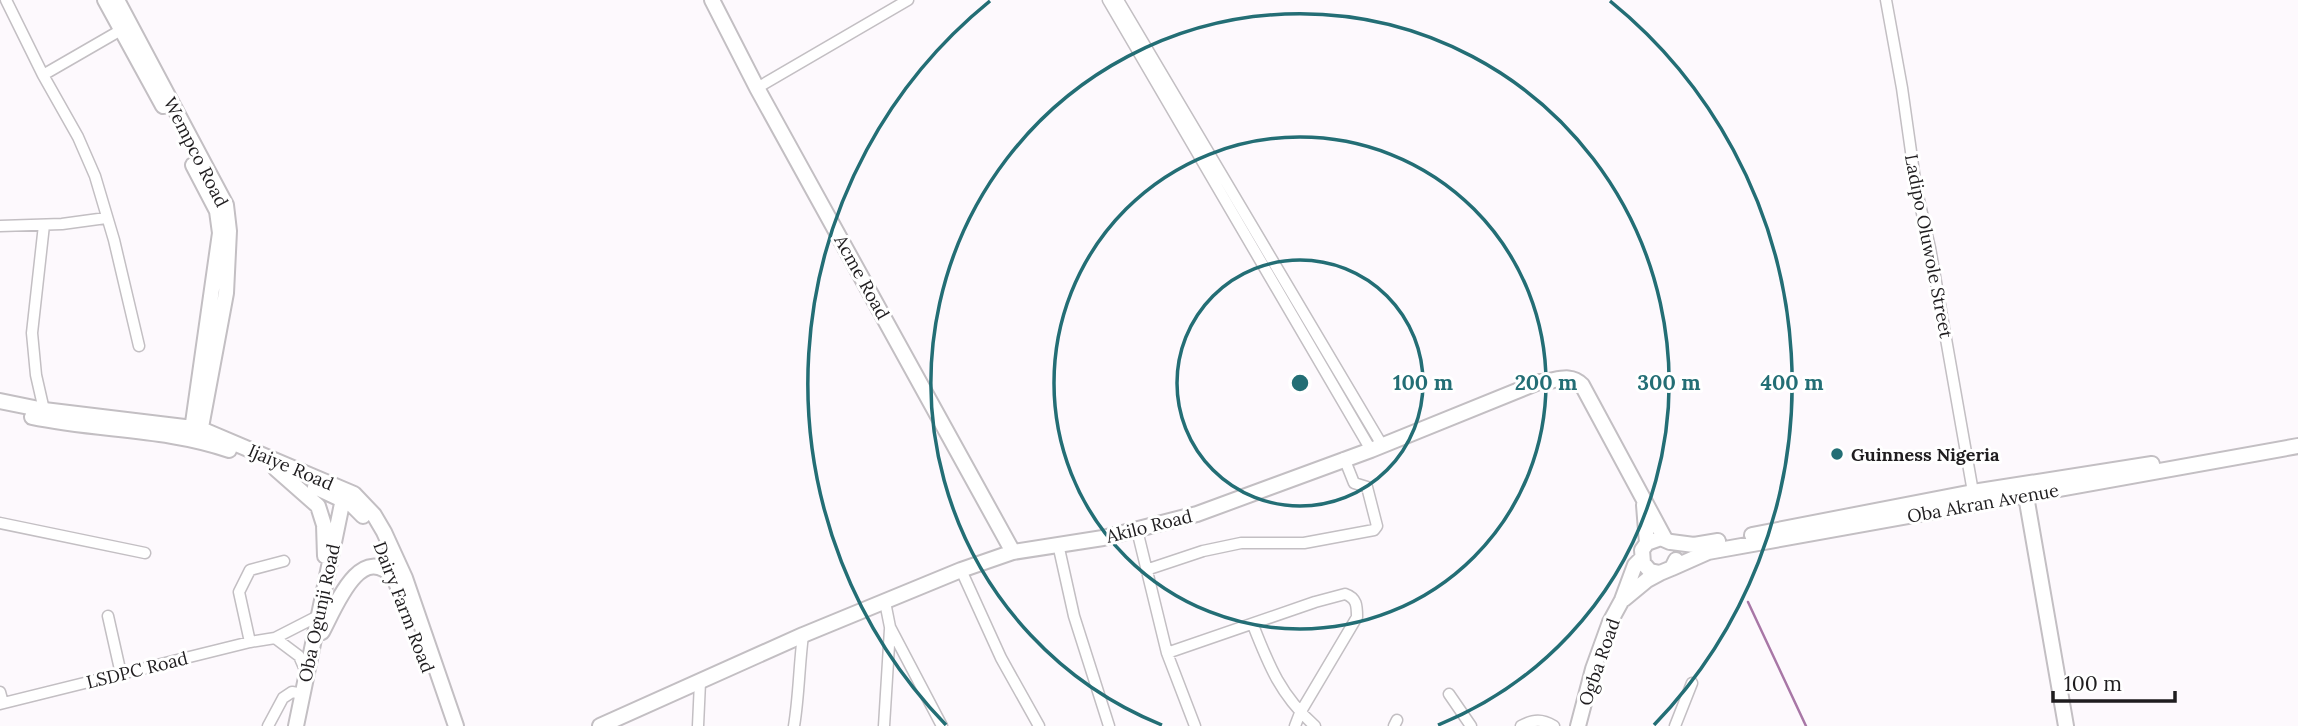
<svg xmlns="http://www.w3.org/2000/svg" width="2298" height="726" font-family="Lora,serif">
	<rect width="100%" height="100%" fill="#fdf9fd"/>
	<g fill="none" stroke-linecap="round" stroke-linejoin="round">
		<path stroke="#a877a6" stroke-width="2.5" d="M1748 602 1806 726"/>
		<defs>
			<path id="street" d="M6 0 43 75 78 137 95 176 114 240 139 346
				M1108 0 1371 450
				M1118 0 1382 445
				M1886 0 1902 88 1916 187 1930 248 1973 492
				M43 75 121 30
				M757 88 908 0
				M0 226 62 224 106 218
				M44 410 36 375 32 333 44 225
				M0 523 145 553
				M1137 530 1167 653 1195 726
				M1058 544 1074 616 1109 726
				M961 570 1001 658 1039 726
				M1146 570 1203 551 1241 543H1304L1374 530 1377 526 1367 487 1354 483 1344 458
				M885 602 890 627 942 726
				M108 616 121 674
				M1253 625C1269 666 1281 696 1315 726
				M275 638 299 656 306 672
				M250 642 239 592 250 570 284 561
				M1167 653 1315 602 1345 594C1357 598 1357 606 1357 617L1300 713 1295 726
				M0 692 3 703
				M1449 694 1471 726
				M0 704 250 642 275 638 318 616
				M268 726 283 698 292 692 303 694
				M698 726 700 682
				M794 726C799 696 799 666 803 635
				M884 726 890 629
				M1394 726 1397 720
				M1521 726C1534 719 1542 719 1554 726
				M1675 726 1692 683"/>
			<path id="secondary" d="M105 0 163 106
				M117 0 226 205 229 231 226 293 199 438
				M712 0 757 88 1013 552
				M0 401 44 410 201 429 354 494 374 515 384 532 405 578 456 726
				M32 417C98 431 165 428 229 450
				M192 430 220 233 217 211 193 165
				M276 469 318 506 324 525 325 556
				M315 487 351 504 363 516
				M2026 496 2066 726
				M1644 505 1647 543 1642 550 1643 563 1650 571 1660 573 1672 568 1676 560
				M1752 535 1973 492 2152 464
				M1671 542 1694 545 1718 541
				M1647 543 1661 538 1670 542
				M387 558 409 617
				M1672 568 1708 552 2298 446
				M1624 599 1647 580 1660 573
				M322 632C335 608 360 541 393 577
				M296 726 344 494
				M600 726 803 635 961 570 1013 552 1103 538 1197 514 1371 450 1539 382C1555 382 1569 372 1582 385L1665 539
				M1578 726 1593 669 1610 622 1622 600 1635 565 1642 558"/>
		</defs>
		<use href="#street" stroke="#c3bfc3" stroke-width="13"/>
		<use href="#secondary" stroke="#c3bfc3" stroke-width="18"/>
		<use href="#street" stroke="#fff" stroke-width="10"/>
		<use href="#secondary" stroke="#fff" stroke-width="14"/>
	</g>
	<g fill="none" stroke="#236e75" stroke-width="3.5">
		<circle cx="1300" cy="383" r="123"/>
		<circle cx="1300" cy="383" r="246"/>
		<path d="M1162 725A369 369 0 1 1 1438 725"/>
		<path d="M946 725A492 492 0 0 1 990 1M1610 1A492 492 0 0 1 1654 725"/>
	</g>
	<circle fill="#236e75" stroke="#fff" stroke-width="2.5" cx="1837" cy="454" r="7"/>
	<g text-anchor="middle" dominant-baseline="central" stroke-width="6" stroke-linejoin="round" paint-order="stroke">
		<g font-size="18" fill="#1f1d1f" stroke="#fff">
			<text transform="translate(196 152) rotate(63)">Wempco Road</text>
			<text transform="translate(1929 246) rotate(79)">Ladipo Oluwole Street</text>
			<text transform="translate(862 277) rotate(61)">Acme Road</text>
			<text transform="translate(291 467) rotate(23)">Ijaiye Road</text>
			<text transform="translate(1983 503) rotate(-10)">Oba Akran Avenue</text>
			<text transform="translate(1149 526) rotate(-14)">Akilo Road</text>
			<text transform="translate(404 607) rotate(69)">Dairy Farm Road</text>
			<text transform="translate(319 613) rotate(-78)">Oba Ogunji Road</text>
			<text transform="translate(1599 662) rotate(-71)">Ogba Road</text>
			<text transform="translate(137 670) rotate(-14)">LSDPC Road</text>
		</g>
		<g font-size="18" font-weight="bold" fill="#1f1d1f" stroke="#fff" text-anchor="start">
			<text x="1851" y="454">Guinness Nigeria</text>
		</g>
	</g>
	<circle cx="1300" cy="383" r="10" fill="#236e75" stroke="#fff" stroke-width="3.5"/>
	<g font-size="21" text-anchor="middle" font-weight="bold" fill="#236e75" stroke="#fff" stroke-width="6" stroke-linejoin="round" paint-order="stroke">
		<text x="1423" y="390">100 m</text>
		<text x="1546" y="390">200 m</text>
		<text x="1669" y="390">300 m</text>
		<text x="1792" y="390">400 m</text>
	</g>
	<path d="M2053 691v10h122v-10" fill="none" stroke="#1f1d1f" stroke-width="3.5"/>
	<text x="2064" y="691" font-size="21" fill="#1f1d1f" stroke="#ffffff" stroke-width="5" paint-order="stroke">100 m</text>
</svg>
